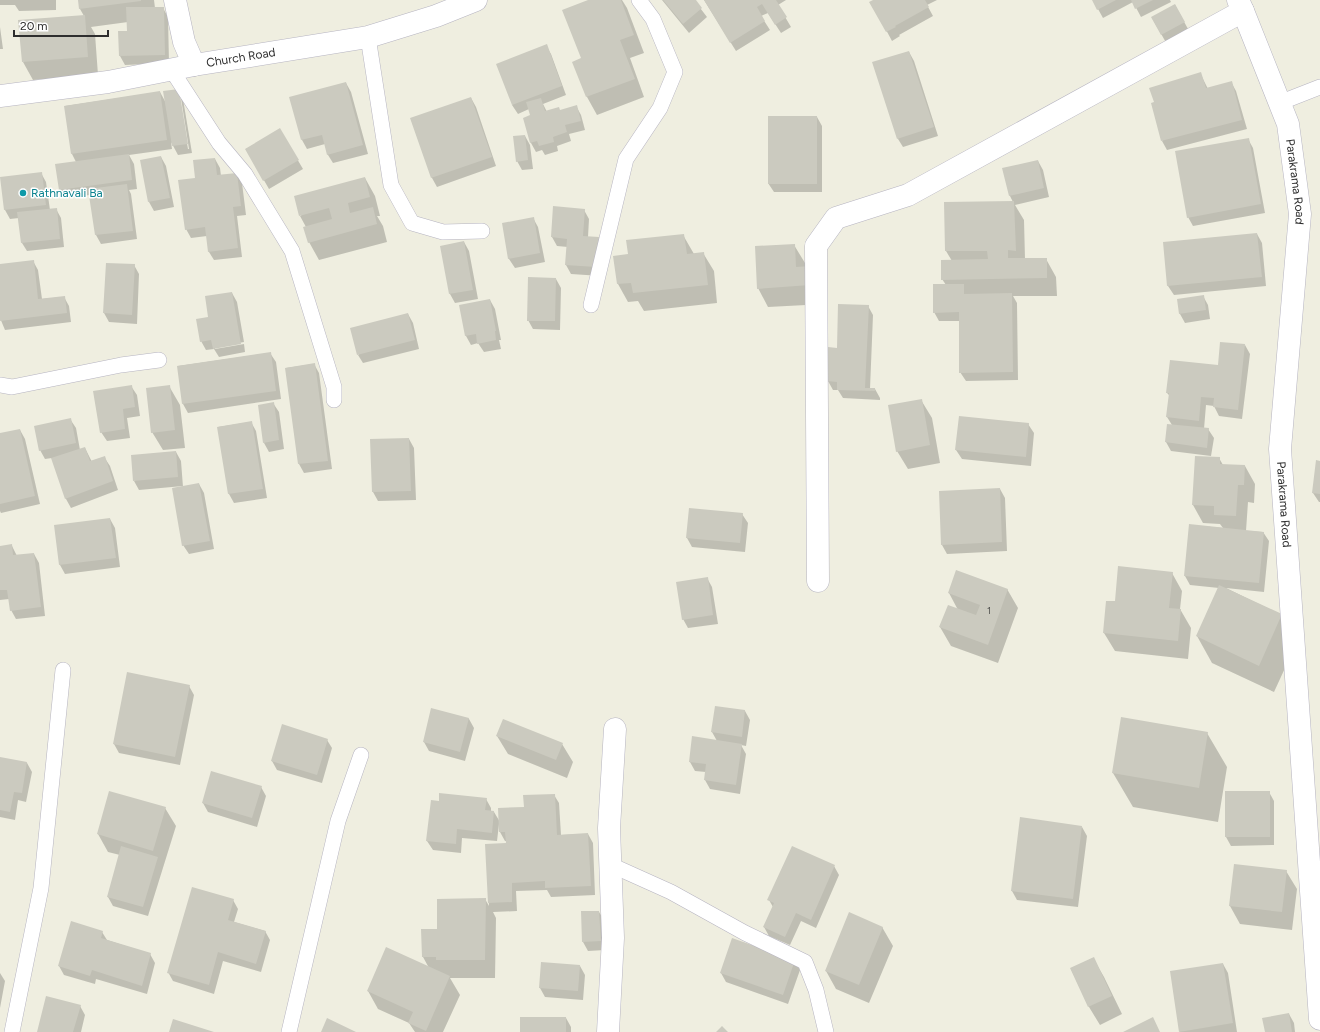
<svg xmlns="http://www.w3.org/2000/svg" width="1320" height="1032" font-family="Figtree,sans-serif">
	<rect width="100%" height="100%" fill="#efeee0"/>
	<path fill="#0003" fill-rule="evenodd" d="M0 0H56V10L19 11 15 5H0Z
		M79 0H154L155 8H163L168 17 169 63 125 65 120 56 128 32V22L91 27 95 34 98 75 33 80 23 62 84 16 80 9Z
		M591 0H622L627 8 644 53 630 58 644 97 597 115 587 97 582 59Z
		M662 0H694L707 17 689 33Z
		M704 0H786L778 5 791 27 781 33 768 13 761 16 770 30 736 51Z
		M875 0H937L927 5 933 16 899 35 900 36 892 41 871 2Z
		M1093 0H1170L1171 2 1141 17 1133 2 1103 18Z
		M1175 5 1194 40 1172 53 1152 18Z
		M0 27 3 49H0Z
		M546 46 551 54 566 95 543 104 547 112 560 111 576 106 581 115 585 130 569 134 571 141 557 146 558 151 545 155 542 150 536 152 531 143V116L529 109 518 114 512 105Z
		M909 52 914 61 938 136 903 147 898 139Z
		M1200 73 1208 89 1231 82 1236 91 1247 129 1167 150 1162 141Z
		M346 83 351 92 368 154 333 163 328 155 325 144 307 149 302 140 291 98Z
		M178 90 183 99 192 153 178 155 171 142 172 149 129 155 134 164 137 189 129 190 131 194 137 239 101 244 96 235 90 195 65 198 60 189 76 162 72 154 65 106 160 92 166 103ZM179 98H181L189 149H188Z
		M471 98 476 107 496 166 437 187 432 178 411 119Z
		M817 117 822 126V192H774L768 183Z
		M280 130 303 169 269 189 246 149Z
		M525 136 530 145 533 169 522 170 517 161Z
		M1248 139 1253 148 1265 213 1193 226 1188 217Z
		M161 157 166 166 174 207 154 211 149 202Z
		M215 159 220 168 221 176 237 174 242 183 246 215 237 216 242 257 214 260 209 252 207 236 191 238 186 229Z
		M1038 161 1043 170 1049 197 1015 205 1024 220 1025 259H1046L1056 277 1057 296H1013L1017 303 1018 380 966 381 960 372V321H939L934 312 946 285 942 279 952 261 946 251 945 203 1013 202 1010 196 1003 169Z
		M41 173 46 182 50 210 56 209 61 218 64 247 27 251 22 243 19 218 10 219 5 210 1 178Z
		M365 178 375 196 380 216H377L383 226 387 242 319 260 309 242 306 227 300 216Z
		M554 207 584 210 589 219 588 237 598 238 603 247 601 276 571 274 566 265 568 247 557 246 552 237Z
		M533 218 538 227 545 262 515 268 509 259 503 224Z
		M1257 234 1262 243 1266 286 1174 295 1168 286 1164 243Z
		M683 235 694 254 703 253 714 271 717 303 644 311 638 301 628 302 618 284 614 257 629 255Z
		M464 242 469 251 478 299 455 303 450 294 441 247Z
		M794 245 805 263 806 305 768 307 758 288Z
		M33 261 38 270 42 299 64 297 69 306 71 322 5 330 0 318V265Z
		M134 265 139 274 137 324 109 322 104 313Z
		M556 279 561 288 560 330 533 329 528 320Z
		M232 293 237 302 244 342 215 347V349L244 344 245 352 219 357 214 349 206 350 201 341 210 318Z
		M1203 296 1208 305 1210 319 1185 323 1180 314 1178 300Z
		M490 300 495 309 501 340H499L501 349 484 352 478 343 471 345 466 336 460 306Z
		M868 306 873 315 870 389H875L880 398V400L843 398 838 390H833L828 381 838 349Z
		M408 314 413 323 419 349 363 363 358 355Z
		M1245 345 1250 354 1242 419 1219 416 1214 406 1206 405 1204 429H1208L1214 438 1211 456 1171 451 1166 442 1172 425 1167 417 1170 396 1167 393 1219 367Z
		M270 353 276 362 281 399 188 413 183 404 178 366Z
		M314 364 319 373 332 469 304 473 299 464 286 368Z
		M131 386 137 395 140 416 127 418 130 438 107 441 101 432Z
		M169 386 180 405 185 448 163 450 152 432Z
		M921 400 932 418 940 463 908 469 897 451Z
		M273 403 279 412 284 449 269 452 264 443Z
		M70 419 76 428 80 450 85 448 92 462 104 457 110 466 118 490 71 508 66 499 52 458 45 459 40 450Z
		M251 422 256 431 267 498 234 503 229 494 218 427Z
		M1028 424 1034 433 1031 466 962 459 956 450Z
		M20 430 25 439 40 504 1 513 0 511V434Z
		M409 439 414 448 416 500 378 501 373 492 371 440Z
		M176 452 181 461 183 487V486L139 490 134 481Z
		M1219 458 1223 465 1245 466 1255 484 1254 503 1248 502 1246 531 1263 532 1269 541 1264 592 1226 588 1281 615 1297 642 1274 692 1212 663 1197 636 1219 588 1190 585 1185 576 1190 525 1223 528 1220 524 1203 523 1193 505Z
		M1320 462V502H1319L1313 493Z
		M199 484 204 493 214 549 189 554 183 545Z
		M1000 489 1005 498 1007 551 947 554 942 545Z
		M742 514 748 523 745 552 692 547 687 538Z
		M110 519 115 528 120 567 65 574 60 565 55 526Z
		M12 546 17 556 34 554 39 563 45 616 16 619 11 610 9 599 0 600V547Z
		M1172 573 1182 591 1180 609 1191 628 1188 659 1115 651 1104 633 1116 602Z
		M707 578 712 587 718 624 688 628 683 619Z
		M1007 589 1018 608 998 663 951 646 940 627 958 610 949 593Z
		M189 686 194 695 180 765 119 753 114 744Z
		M716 707 745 711 750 720 746 746 741 745 746 754 740 794 710 789 705 780 706 772 695 771 690 762 717 741 712 732Z
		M432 709 469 719 474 728 465 761 429 751 424 742Z
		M1207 733 1227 767 1218 822 1133 807 1113 773Z
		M497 736 562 744 573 762 567 778 508 754Z
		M327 740 332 748 322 783 277 770 272 761Z
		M0 758 27 763 32 772 26 802 18 800 15 820 0 817Z
		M261 787 266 796 257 827 208 812 203 803Z
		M1269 792 1274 801V845L1231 846 1226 837Z
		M554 795 559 803 561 835 588 834 593 843 595 895 551 897 547 890 516 891 517 911 493 912 496 918 495 978H450L460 995 443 1032H415L409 1023 378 1009 368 991 429 968 423 957 438 930 485 899 489 906 486 845 507 844V841H505L500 832V824H499L497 841 462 838 461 853 433 850 427 841 486 799 491 808V811L494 812 500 822Z
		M165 808 176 826 148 916 113 906 108 897 120 855 108 852 98 834Z
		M1082 827 1087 836 1078 907 1017 900 1012 891Z
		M834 866 839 875 816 928 801 921 790 945 769 936 764 927 773 907 769 900Z
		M1286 871 1297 889 1292 930 1240 924 1230 906Z
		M233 900 238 909 234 922 265 931 270 940 261 972 223 961 214 994 173 981 168 972Z
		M599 912 604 920 605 950 588 951 583 942Z
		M882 927 893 946 869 1003 836 989 826 971Z
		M102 932 107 940 150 954 155 963 147 994 96 979 95 984 64 975 59 966Z
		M1093 958 1104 977 1122 1014 1100 1025 1089 1007 1071 969Z
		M795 961 800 970 788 1004 726 982 721 973Z
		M1223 964 1228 973 1237 1032H1180L1171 972Z
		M580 966 585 975 583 1000 545 997 540 988Z
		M0 973 5 981 0 1008Z
		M80 1006 85 1015 81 1032H38Z
		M1289 1014 1294 1023 1295 1032H1266Z
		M566 1018 571 1027V1032H521Z"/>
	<path fill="#cbcabf" d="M78 0H141V1L79 9Z
		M588 0H621L634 35 620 40 635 79 586 97 572 62 581 58 562 10Z
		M663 0H696L702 8 683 24Z
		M704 0H776L787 17 775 25 762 4 757 7 765 21 730 43Z
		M873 0H925L929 7 895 26 896 27 886 32 869 2Z
		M1092 0H1116L1097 10Z
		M1131 0H1153L1135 9Z
		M1175 4 1185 22 1161 35 1151 17Z
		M126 7H164L165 55 119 56 118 31H127Z
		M85 15 88 57 22 62 18 20Z
		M547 44 562 86 512 105 496 64Z
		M909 51 934 127 897 139 872 62Z
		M1201 72 1206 88 1232 81 1242 120 1161 141 1151 103 1154 102 1149 88Z
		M346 82 363 145 327 155 322 135 301 140 289 97Z
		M179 89 188 144 172 146 163 91Z
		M160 91 167 140 71 154 64 106Z
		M471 97 492 157 431 178 410 118Z
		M541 98 545 111 559 107 560 110 577 105 581 121 565 125 567 132 553 137 554 142 539 146 537 141 530 143 523 118 530 115 526 102Z
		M768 116H817V184H768Z
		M280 128 299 160 263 181 245 149Z
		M525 135 528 160 516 162 513 136Z
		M1249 138 1261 204 1187 218 1175 151Z
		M129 154 132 180 59 190 55 164Z
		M161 156 170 198 148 202 140 160Z
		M215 158 217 175 237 173 241 206 233 207 238 248 208 252 205 227 185 230 178 180 195 178 193 160Z
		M1038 160 1044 188 1009 196 1002 168Z
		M42 172 46 205 4 210 0 177Z
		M365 177 370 197 348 203 350 213 373 207 377 224 308 243 303 227 332 219 329 208 299 216 294 196Z
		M127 184 133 231 95 235 88 189Z
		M1014 201 1016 251 1008 250V258H1047V278L941 280V260L988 259 987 251H945L944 202Z
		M553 206 585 209 583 236 599 237 596 267 565 265 567 239 551 237Z
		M57 208 60 239 21 243 17 212Z
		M534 217 540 253 508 259 502 223Z
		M1257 233 1262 277 1167 286 1163 242Z
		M684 234 687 254 704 252 708 285 633 293 631 283 617 284 613 256 628 254 626 240Z
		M464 241 473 290 449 294 440 246Z
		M795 244 796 267 810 266V285L757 289 755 246Z
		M34 260 38 299 65 296 67 313 0 321V264Z
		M106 263 135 264 132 315 103 313Z
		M528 277 556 278 555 321H527Z
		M933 284H964V294L1012 293 1013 372 959 373V312L933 313Z
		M232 292 241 344 213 349 211 340 200 342 196 319 208 317 205 296Z
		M1204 295 1206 310 1179 314 1177 299Z
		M490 299 496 331H495L496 340 477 344 476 334 465 336 459 305Z
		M838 304 869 305 865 388H875V391L837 390V382L827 381 828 347 837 348Z
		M408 313 415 340 357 355 350 328Z
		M1220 342 1245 344 1238 410 1213 407 1214 398 1201 397 1199 421 1166 417 1169 393H1166L1170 360 1218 365Z
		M271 352 276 391 182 404 177 366Z
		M315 363 328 461 298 464 285 368Z
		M132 385 135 407 123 409 125 429 100 433 93 391Z
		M170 385 175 430 151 433 146 388Z
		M922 399 930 445 896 452 888 405Z
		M274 402 279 440 263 443 258 405Z
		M959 416 1029 423 1026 457 955 450Z
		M71 418 76 443 39 451 34 426Z
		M252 421 263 489 228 494 217 427Z
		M1167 424 1209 428 1207 448 1165 442Z
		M20 429 35 496 0 504V433Z
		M409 438 411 491 372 492 370 439Z
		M85 447 90 461 105 456 113 481 65 499 51 458Z
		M176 451 178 477 133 481 131 455Z
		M1195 456 1220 457V464L1245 465 1244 485H1238L1236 516 1214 515V506L1192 505Z
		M1316 460 1320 461V494L1312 493Z
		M199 483 210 541 182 546 172 488Z
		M1000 488 1002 542 941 545 939 491Z
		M689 508 743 513 740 543 686 538Z
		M110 518 116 558 59 565 54 525Z
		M1189 524 1264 532 1259 583 1184 576Z
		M12 544 13 555 34 553 41 607 10 611 7 590H0V546Z
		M1118 566 1173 572 1169 608 1181 609 1178 641 1103 633 1106 601H1115Z
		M956 570 1008 589 988 645 939 627 948 605 976 615 980 605 948 593Z
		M708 577 713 615 682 620 676 582Z
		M1219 585 1282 614 1259 666 1196 636Z
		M127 672 190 685 175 757 113 744Z
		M715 706 745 710 742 737 711 732Z
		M431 708 469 718 460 752 423 742Z
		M1121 717 1208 732 1199 788 1112 773Z
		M503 719 563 743 556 760 496 736Z
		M282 724 328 739 317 775 271 761Z
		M692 736 742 744 736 785 704 780 706 764 689 762Z
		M0 757 27 762 22 793 14 792 10 812 0 810Z
		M211 771 262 786 252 818 202 803Z
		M109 791 166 807 153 851 97 834Z
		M1225 791H1270V837H1225Z
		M439 793 487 798 485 810 494 811 492 833 457 829 456 844 426 841 431 800 439 801Z
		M555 794 557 835 588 833 591 886 545 888V881L512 883V902L488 903 485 844 506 843 505 832H499L498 808 524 807 523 795Z
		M1020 817 1082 826 1073 899 1011 891Z
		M121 846 158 857 143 907 107 897Z
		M792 846 835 865 811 920 796 913 785 937 763 927 774 903 767 900Z
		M1234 864 1287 870 1282 912 1229 906Z
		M192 887 234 899 228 920 266 931 256 964 218 952 209 985 167 973Z
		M486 898 485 960H436V957H422L421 929H437V899Z
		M581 911H599L601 941 582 942Z
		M849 912 883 927 859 985 825 971Z
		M71 921 103 931 101 938 151 953 142 986 92 970 90 976 58 966Z
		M732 938 795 960 783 995 720 973Z
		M386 947 450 976 426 1031 408 1023 413 1012 367 991Z
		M1094 957 1112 996 1088 1007 1070 968Z
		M541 962 580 965 578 991 539 988Z
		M1223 963 1233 1023 1179 1032 1170 971Z
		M46 996 81 1005 73 1032H37Z
		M1289 1013 1292 1032H1265L1262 1018Z
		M520 1017H566V1032H520Z
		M1153 1017 1160 1032H1123Z
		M327 1018 356 1032H321Z
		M173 1019 214 1032H169Z
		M722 1026 728 1032H716Z"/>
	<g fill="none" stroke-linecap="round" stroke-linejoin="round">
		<defs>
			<path id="lane" d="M368 37 391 185 412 223 443 232 482 231
				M171 69 219 143 245 174 292 251 334 387V400
				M1279 103 1320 87
				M591 305 626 159 660 108 675 72 653 19 639 0
				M0 385 12 387 121 365 159 360
				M611 865 671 892 745 933 805 962 816 990 826 1032
				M12 1032 41 888 63 670
				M289 1032 338 821 361 755"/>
			<path id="street" d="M175 0 184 42 194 65
				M818 581 816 246 836 218 908 195 1243 11
				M608 1032 613 938 609 828 615 729"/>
			<g id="secondary">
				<path id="s1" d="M1238 0 1243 11 1288 124 1300 214 1280 449 1320 1019"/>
				<path id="s2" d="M0 96 108 82 194 65 368 37 436 16 476 0"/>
			</g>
		</defs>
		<use href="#lane" stroke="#b6b4c1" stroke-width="16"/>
		<use href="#street" stroke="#b6b4c1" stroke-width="23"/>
		<use href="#secondary" stroke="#b6b4c1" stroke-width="23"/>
		<use href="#lane" stroke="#fff" stroke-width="15"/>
		<use href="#street" stroke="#fff" stroke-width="22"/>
		<use href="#secondary" stroke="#fff" stroke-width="22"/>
	</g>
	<circle fill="#0f9aa8" stroke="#fff" stroke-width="1.5" cx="23" cy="193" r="4"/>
	<g text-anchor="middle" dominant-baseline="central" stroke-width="3" stroke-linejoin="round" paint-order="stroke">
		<g font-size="10" fill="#555552">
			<text x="989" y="610">1</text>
		</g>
		<g font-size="12" fill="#2e2e2e" stroke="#fff">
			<text stroke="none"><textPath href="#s2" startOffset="244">Church Road</textPath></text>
			<text stroke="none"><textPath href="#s1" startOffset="192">Parakrama Road</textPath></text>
			<text stroke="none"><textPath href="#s1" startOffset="516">Parakrama Road</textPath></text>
		</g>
		<g font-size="12" fill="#0d838f" stroke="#fff" text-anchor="start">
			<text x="31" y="193">Rathnavali Ba</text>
		</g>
	</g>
	<path d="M14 30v6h94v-6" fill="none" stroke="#2e2e2e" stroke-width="2"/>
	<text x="20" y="30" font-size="12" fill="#2e2e2e" stroke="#ffffff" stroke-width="3" paint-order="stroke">20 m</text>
</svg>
